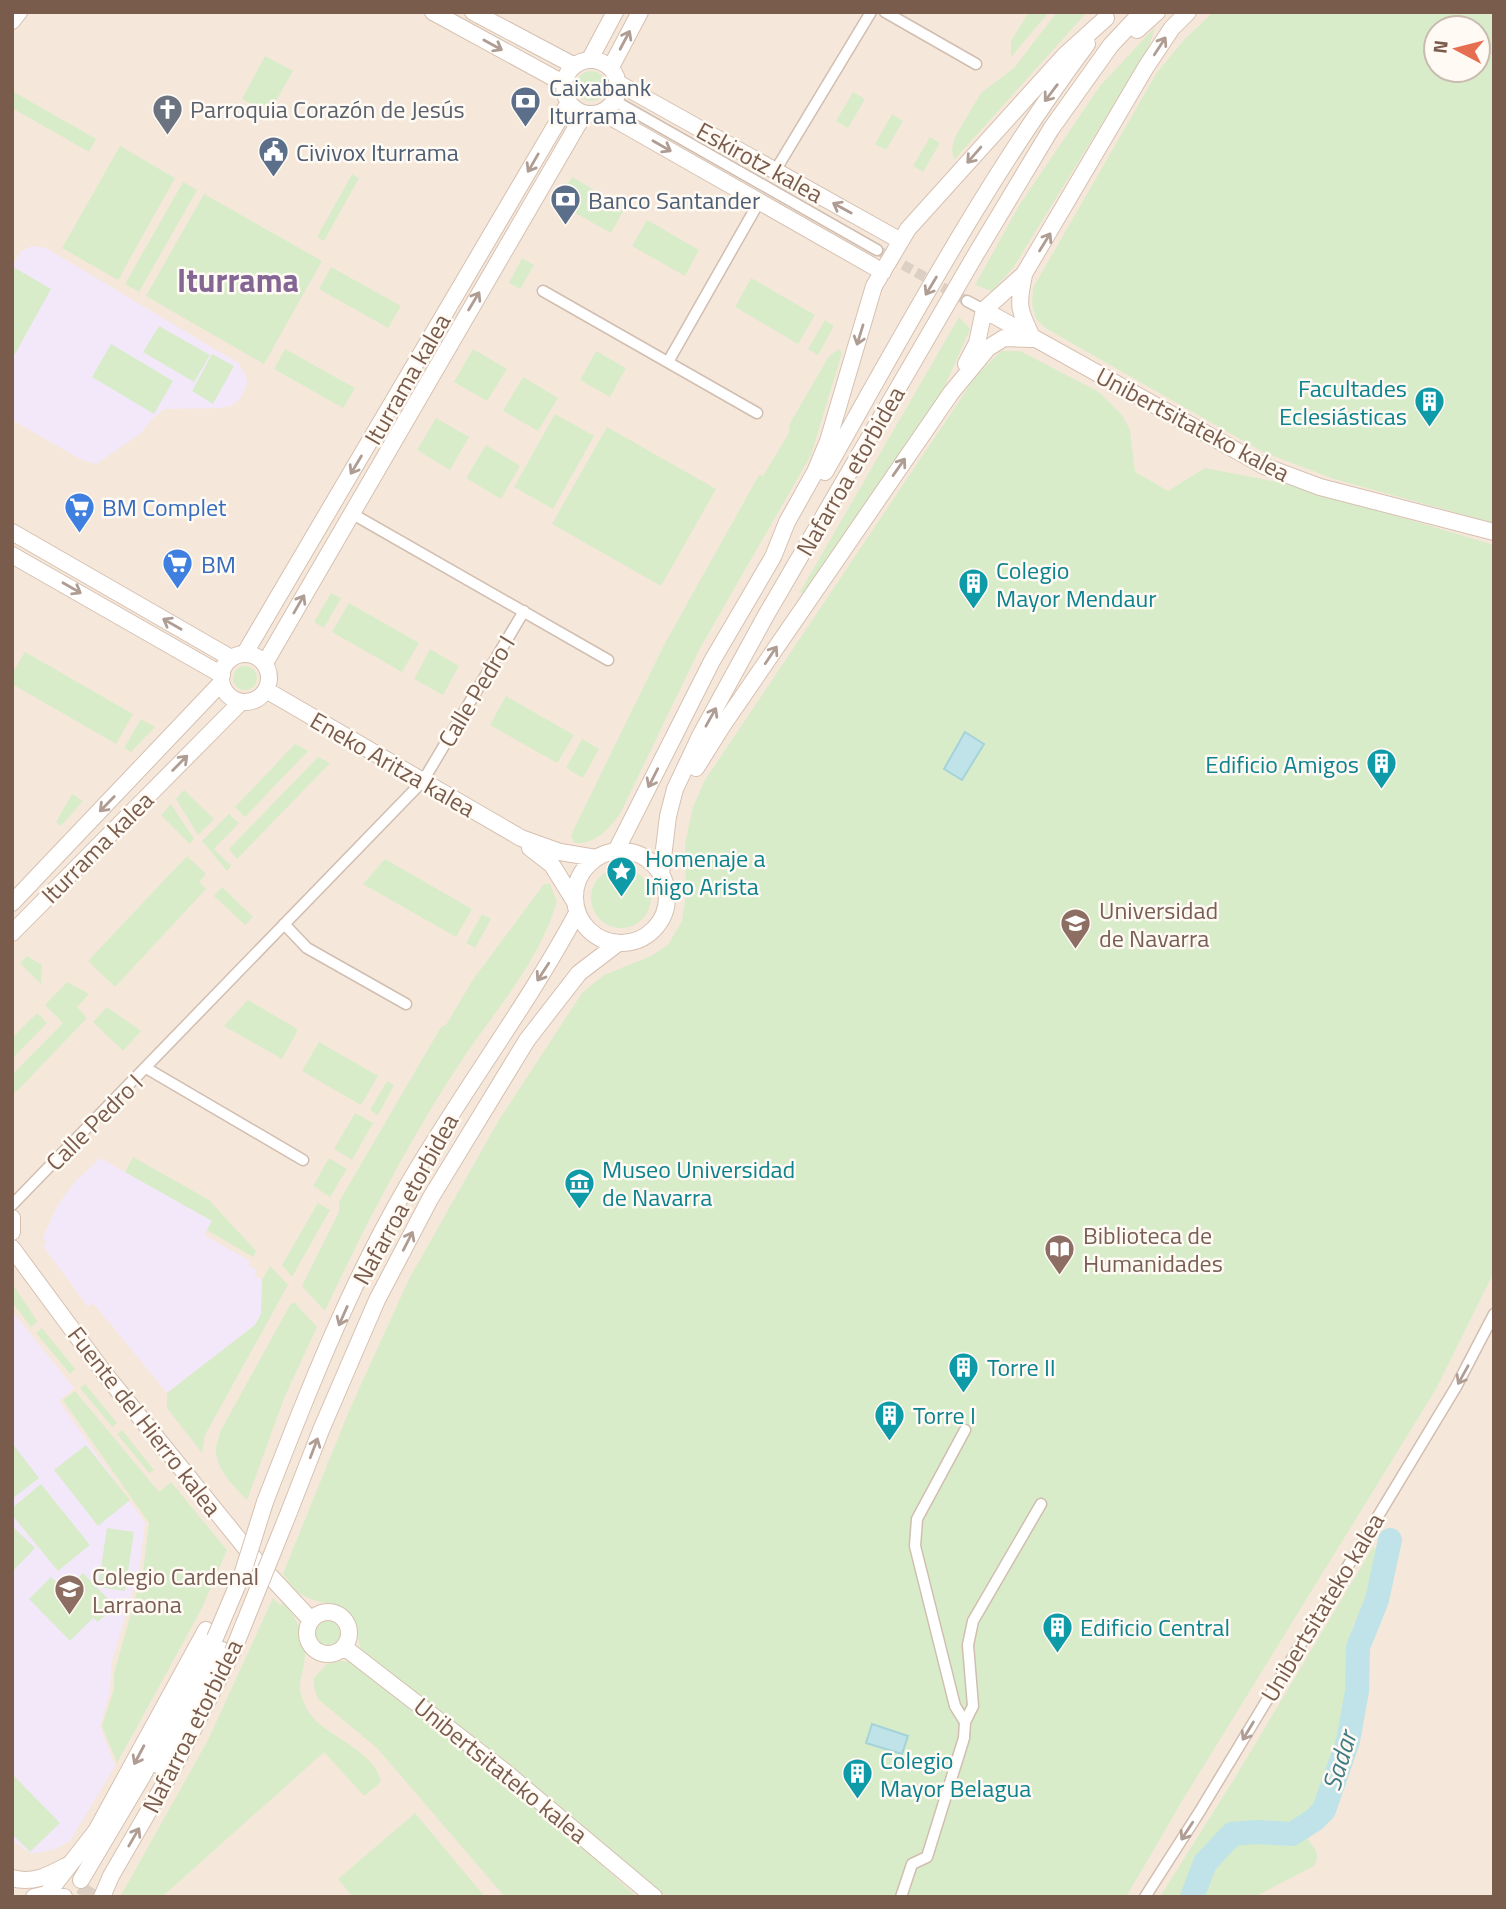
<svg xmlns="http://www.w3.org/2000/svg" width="1506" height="1909" font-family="'Titillium Web',sans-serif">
	<rect width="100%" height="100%" fill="#fdf6ec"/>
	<path fill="#f5e8da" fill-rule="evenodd" d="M12 12H1494V1897H12ZM1436 28H1478V70H1436Z"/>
	<path fill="#f3e8fa" d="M32 246 46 248 238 363 246 376 247 385 239 400 233 405 220 408 165 409 153 418 140 434 96 464 82 460 12 420V267L20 252Z
		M100 1158 212 1221 204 1235 250 1261 248 1265 257 1270 254 1275 262 1280 261 1314 255 1325 167 1393 93 1303 88 1307 43 1246 47 1243 43 1238 56 1208 73 1184Z
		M12 1311 74 1388 59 1401 145 1523 139 1571 111 1664 110 1691 100 1726 115 1766 70 1841 55 1849 38 1853H30L12 1840Z"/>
	<path fill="#d8ecc9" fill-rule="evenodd" d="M1029 12H1049L1011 57V41Z
		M1057 12H1087L954 160 952 149 955 137 981 93 1014 68Z
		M1213 12H1494V523L1334 479 1263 452 1047 329 1036 319 1032 304 1033 288 1156 74 1183 41ZM1478 28V70H1436V28Z
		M1155 27 1149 47 1013 268 992 291 975 285 1020 204 1100 86Z
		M265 56 293 71 269 113 242 99Z
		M576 86a15 15 0 1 1 30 0a15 15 0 1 1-30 0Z
		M12 91 96 139 89 152 12 108Z
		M853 92 865 99 848 128 836 121Z
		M892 114 903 121 886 150 875 144Z
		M930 137 940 143 923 172 913 166Z
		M120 146 175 178 118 280 62 248Z
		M352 174 359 178 324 241 317 237Z
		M572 177 625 208 611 233 557 203Z
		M183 182 197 190 139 292 125 284Z
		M204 194 322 261 264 364 146 296Z
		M647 220 699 250 685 276 632 246Z
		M522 258 534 265 520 289 509 283Z
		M331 267 401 306 388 328 319 289Z
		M15 268 51 289 15 354 12 352V272Z
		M751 278 815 315 798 344 735 307Z
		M959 317 970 329 941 395 804 594 800 592Z
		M825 320 834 326 818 355 808 349Z
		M159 326 210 355 194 382 143 352Z
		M111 344 173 381 154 414 92 377Z
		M285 349 355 388 343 408 274 369Z
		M473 349 507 369 487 401 454 382Z
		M839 349 842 353 811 455 699 650 620 814C607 830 597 844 574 843L571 835 664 645 759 475 763 476 790 431 789 425 829 356Z
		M596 351 626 368 610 397 580 380Z
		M1001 351H1020L1099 392 1122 415 1130 430 1135 472 1168 491 1205 468 1293 485 1494 545V1272L1436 1389 1182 1801 1126 1897H667L498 1756 370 1659C366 1656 361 1651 360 1646 356 1633 359 1621 347 1611 340 1603 331 1604 322 1602 303 1599 293 1590 283 1574L349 1411 409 1279 499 1120 582 993 604 975 651 956 668 945 682 921 686 895 685 844 693 807 705 780 976 376Z
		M212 354 234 366 213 404 192 391Z
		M523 377 558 398 538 431 503 411Z
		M555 414 594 436 553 509 514 487Z
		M436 418 469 437 450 470 417 450Z
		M607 427 716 489 661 586 552 524Z
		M486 445 520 466 501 499 466 478Z
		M331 593 341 598 324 628 314 622Z
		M349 603 419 643 402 672 332 632Z
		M430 649 459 666 443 695 414 679Z
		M25 652 133 714 116 744 12 684V674Z
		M233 678a12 12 0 1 1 24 0a12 12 0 1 1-24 0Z
		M506 696 574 735 557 763 490 725Z
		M141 719 155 727 131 752 124 748Z
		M582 739 599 749 583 778 566 768Z
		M295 744 308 751 245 817 235 807Z
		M318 757 330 763 237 859 229 849Z
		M184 790 214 819 198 835 176 799Z
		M72 794 83 801 61 826 56 822Z
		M171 804 194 839 190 844 161 815Z
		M229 814 239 823 214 849 231 866 227 871 202 841Z
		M187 856 206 874 199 882 206 889 115 987 88 961Z
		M385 859 472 909 456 937 363 884Z
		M591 898a30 30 0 1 1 60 0a30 30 0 1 1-60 0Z
		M544 884H550L557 901C539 964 493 1012 458 1066 407 1144 364 1227 325 1311L302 1286 339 1212V1202L441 1027 446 1025 472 981Z
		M222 887 253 917 245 925 214 896Z
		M482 914 491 919 475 948 466 943Z
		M27 956 42 965 41 984 20 963Z
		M67 982 89 994 77 1007 87 1018 16 1092 12 1089V1075L63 1023 45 1005Z
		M248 1000 296 1028 297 1032 282 1059 224 1026Z
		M107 1007 141 1031 123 1051 93 1022Z
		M37 1013 47 1023 12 1059V1038Z
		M319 1042 378 1076 361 1105 302 1071Z
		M387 1081 394 1085 378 1115 370 1110Z
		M355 1113 373 1123 352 1160 334 1149Z
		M133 1157 209 1200 256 1251 253 1257 207 1230 212 1221 125 1172Z
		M329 1158 347 1169 330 1197 313 1186Z
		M318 1203 330 1210 292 1277 282 1265Z
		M270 1266 288 1285 205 1435 202 1453 167 1408V1393L255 1325 261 1314 262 1280Z
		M12 1283 38 1322 31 1327 12 1302Z
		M294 1302 317 1327 285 1396 247 1500C235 1487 215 1469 216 1450 216 1445 219 1438 220 1432L290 1305Z
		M42 1328 75 1369 70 1374 36 1333Z
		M85 1384 117 1423 112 1427 80 1388Z
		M75 1391 159 1492 171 1482 227 1550 202 1608 117 1763 102 1726 114 1689V1673L143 1571 149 1523 63 1400Z
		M122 1430 154 1470 149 1473 117 1434Z
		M12 1443 39 1478 12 1499Z
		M86 1445 130 1500 98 1526 54 1470Z
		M41 1484 90 1545 58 1571 12 1515V1508Z
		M12 1526 35 1548 13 1571H12Z
		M107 1528 134 1532 125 1591 98 1587Z
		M1373 1547 1383 1553 1376 1579 1351 1630 1348 1651 1349 1688 1343 1730 1316 1807 1308 1840C1315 1849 1321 1854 1314 1866L1254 1897H1160L1236 1776Z
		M83 1573 115 1606 98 1622 93 1618 70 1641 29 1599 51 1577 84 1609 66 1590Z
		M273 1598 280 1605 283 1603C296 1616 307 1637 305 1656 304 1674 295 1686 304 1703 307 1709 311 1716 316 1721 334 1738 377 1755 381 1782L364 1796 324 1752 162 1897H120L208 1740Z
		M316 1633a12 12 0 1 1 24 0a12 12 0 1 1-24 0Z
		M341 1661 352 1662 450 1736 543 1812 637 1897H505L377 1748 318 1699 314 1688V1678L327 1664Z
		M12 1774 60 1823 30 1852 12 1834Z
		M415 1813 485 1897H353L338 1879Z"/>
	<path fill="#bfe3e8" stroke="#a5d3da" stroke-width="2" d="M965 732 984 744 962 780 944 769Z
		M872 1724 908 1736 902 1754 866 1743Z"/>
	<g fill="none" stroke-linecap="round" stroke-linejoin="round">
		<path stroke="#bfe3e8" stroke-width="24" d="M1192 1897 1205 1863 1232 1834 1257 1832 1292 1834 1314 1820 1324 1810 1348 1741 1357 1691 1358 1647 1377 1600 1390 1540"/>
		<path stroke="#dcd0c4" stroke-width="10" stroke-dasharray="10 5" stroke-linecap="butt" d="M877 250 967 301"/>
		<path stroke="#dcd0c4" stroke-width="16" stroke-dasharray="16 8" stroke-linecap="butt" d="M83 1897 90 1886"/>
		<defs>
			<path id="street" d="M885 12 976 64
				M615 101 877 250
				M775 171 871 12
				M543 291 757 413
				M967 301 984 310
				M668 362 759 202
				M351 513 608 660
				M284 924 307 948 406 1004
				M146 1068 303 1160
				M12 1205 423 781 524 611
				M965 1722 973 1706 968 1645 973 1621 1041 1504
				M901 1897 912 1864 927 1857 964 1738 965 1722 955 1706 915 1546 917 1519 965 1430
				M1145 1897 1200 1811 1456 1387 1494 1314"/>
			<path id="secondary" d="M433 12 563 83
				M473 12 573 65
				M12 21 19 12
				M1137 30 1157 12
				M590 59 615 12
				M564 87a27 27 0 1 1 54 0a27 27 0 1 1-54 0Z
				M611 67 640 12
				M618 83 901 241
				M602 112 883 272
				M1024 275C1017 307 1019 310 1033 339
				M984 310 1264 466 1320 487 1494 532
				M966 364 977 343 984 310 1024 274 1146 67 1172 28 1188 12
				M825 472C907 327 987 178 1087 44
				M12 532 231 658
				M12 555 222 675
				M245 653 568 104
				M221 678a24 24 0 1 1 48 0a24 24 0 1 1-48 0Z
				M265 663 584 114
				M266 690 521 838 560 852 596 858
				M696 768 723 725 951 393 988 348 1004 338 1033 339
				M530 848 552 865 575 902
				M575 897a46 46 0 1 1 92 0a46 46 0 1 1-92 0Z
				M616 851 712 661 773 557 787 522 815 472 828 441 874 286 908 229 1064 56 1106 18
				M661 874 668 816 675 789 701 734 765 617 976 254 1051 129 1111 45 1142 12
				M12 903 221 683
				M12 933 241 702
				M12 1218V1232
				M12 1248 105 1374 257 1562 311 1620
				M265 1502C306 1396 349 1286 406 1188 460 1094 526 1008 577 913
				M289 1512 321 1430 377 1300 430 1199 527 1040 579 973 617 944
				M307 1633a21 21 0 1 1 42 0a21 21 0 1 1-42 0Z
				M344 1647 504 1771 654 1897
				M160 1766 222 1650
				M12 1878C34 1884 49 1875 68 1865
				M81 1880 142 1777 215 1638
				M47 1894 96 1831 206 1630
				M34 1897 47 1894 64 1897
				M102 1897 111 1876 173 1769 233 1651"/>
		</defs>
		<use href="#street" stroke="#d1beb0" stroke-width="13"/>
		<use href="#secondary" stroke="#d6c0b0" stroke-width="18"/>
		<use href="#street" stroke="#fff" stroke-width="10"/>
		<use href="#secondary" stroke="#fff" stroke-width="16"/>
		<defs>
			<path id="secondary-bridge" d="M215 1638 243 1572 265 1502
				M233 1651 289 1512"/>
		</defs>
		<use href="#secondary-bridge" stroke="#d6c0b0" stroke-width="18" stroke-linecap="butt"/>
		<use href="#secondary-bridge" stroke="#fff" stroke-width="16"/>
	</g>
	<defs><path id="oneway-shaft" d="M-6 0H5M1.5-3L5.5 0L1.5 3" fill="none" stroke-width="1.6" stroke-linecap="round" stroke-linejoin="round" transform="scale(1.75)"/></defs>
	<g stroke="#af9d94">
		<use href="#oneway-shaft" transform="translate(625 40) rotate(-62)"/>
		<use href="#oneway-shaft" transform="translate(493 45) rotate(29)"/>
		<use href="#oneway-shaft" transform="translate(1160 46) rotate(-57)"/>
		<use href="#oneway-shaft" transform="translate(1051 93) rotate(127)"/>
		<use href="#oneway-shaft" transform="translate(662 146) rotate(30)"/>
		<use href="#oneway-shaft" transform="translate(974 155) rotate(131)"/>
		<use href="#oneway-shaft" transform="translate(533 163) rotate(120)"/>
		<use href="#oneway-shaft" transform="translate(842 208) rotate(-151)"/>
		<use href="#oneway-shaft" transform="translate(1045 242) rotate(-58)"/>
		<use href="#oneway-shaft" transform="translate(931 286) rotate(121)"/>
		<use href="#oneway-shaft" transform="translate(474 301) rotate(-59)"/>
		<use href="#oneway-shaft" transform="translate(860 335) rotate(107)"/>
		<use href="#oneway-shaft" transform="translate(356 465) rotate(121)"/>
		<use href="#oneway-shaft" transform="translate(899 467) rotate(-55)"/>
		<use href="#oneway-shaft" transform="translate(72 588) rotate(30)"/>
		<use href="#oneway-shaft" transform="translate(299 604) rotate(-60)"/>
		<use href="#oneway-shaft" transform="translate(172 624) rotate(-150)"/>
		<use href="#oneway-shaft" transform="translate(771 655) rotate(-56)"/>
		<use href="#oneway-shaft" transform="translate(711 717) rotate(-61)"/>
		<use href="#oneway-shaft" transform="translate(180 763) rotate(-45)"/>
		<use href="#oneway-shaft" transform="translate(653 778) rotate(117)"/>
		<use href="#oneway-shaft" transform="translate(107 804) rotate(134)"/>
		<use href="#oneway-shaft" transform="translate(543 972) rotate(123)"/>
		<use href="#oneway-shaft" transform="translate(408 1241) rotate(-63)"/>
		<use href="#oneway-shaft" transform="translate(343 1316) rotate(114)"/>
		<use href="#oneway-shaft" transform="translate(1463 1375) rotate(119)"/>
		<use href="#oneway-shaft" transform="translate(314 1448) rotate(-69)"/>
		<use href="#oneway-shaft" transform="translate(1248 1731) rotate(121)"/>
		<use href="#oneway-shaft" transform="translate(139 1755) rotate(118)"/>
		<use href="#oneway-shaft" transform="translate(1187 1831) rotate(123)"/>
		<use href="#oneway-shaft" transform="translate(134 1837) rotate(-60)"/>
	</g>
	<defs>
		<symbol id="bank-pin" viewBox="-11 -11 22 30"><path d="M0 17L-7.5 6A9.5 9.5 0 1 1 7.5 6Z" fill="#5c6f8a" stroke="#fffaf3"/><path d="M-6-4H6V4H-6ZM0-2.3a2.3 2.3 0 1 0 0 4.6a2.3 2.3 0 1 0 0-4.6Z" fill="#fff"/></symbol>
		<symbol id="church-pin" viewBox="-11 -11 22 30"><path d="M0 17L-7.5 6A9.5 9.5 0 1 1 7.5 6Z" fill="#6b7280" stroke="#fffaf3"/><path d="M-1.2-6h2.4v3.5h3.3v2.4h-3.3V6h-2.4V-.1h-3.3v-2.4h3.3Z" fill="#fff"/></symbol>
		<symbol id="civic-pin" viewBox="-11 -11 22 30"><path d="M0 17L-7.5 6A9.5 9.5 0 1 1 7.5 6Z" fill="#5c6f8a" stroke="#fffaf3"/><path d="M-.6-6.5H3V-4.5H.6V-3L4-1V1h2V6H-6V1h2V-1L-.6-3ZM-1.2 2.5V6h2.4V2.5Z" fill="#fff"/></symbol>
		<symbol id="building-pin" viewBox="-11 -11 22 30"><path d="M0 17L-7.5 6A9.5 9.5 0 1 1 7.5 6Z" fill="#0f9aa8" stroke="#fffaf3"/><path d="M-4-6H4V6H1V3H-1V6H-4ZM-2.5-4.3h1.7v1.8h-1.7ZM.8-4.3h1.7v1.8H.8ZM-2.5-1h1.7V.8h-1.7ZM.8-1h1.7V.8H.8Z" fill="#fff"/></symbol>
		<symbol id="supermarket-pin" viewBox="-11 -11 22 30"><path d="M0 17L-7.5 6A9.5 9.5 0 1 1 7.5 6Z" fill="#3f7fe0" stroke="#fffaf3"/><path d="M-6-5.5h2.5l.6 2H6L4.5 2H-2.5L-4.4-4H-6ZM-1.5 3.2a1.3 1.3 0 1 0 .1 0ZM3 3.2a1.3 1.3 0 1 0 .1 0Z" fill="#fff"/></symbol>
		<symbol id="sight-pin" viewBox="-11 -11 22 30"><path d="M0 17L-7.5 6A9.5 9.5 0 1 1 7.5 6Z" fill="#0f9aa8" stroke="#fffaf3"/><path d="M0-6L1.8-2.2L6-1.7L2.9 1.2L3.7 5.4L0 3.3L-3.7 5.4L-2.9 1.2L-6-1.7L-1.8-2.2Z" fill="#fff"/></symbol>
		<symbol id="university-pin" viewBox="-11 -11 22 30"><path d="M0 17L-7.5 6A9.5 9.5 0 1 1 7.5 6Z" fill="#8d6e63" stroke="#fffaf3"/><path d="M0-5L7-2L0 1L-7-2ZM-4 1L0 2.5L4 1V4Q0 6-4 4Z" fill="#fff"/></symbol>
		<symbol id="museum-pin" viewBox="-11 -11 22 30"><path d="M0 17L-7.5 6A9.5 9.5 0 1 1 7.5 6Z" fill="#0f9aa8" stroke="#fffaf3"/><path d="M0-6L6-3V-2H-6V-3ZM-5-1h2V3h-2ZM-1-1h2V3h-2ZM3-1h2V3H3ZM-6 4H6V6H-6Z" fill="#fff"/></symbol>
		<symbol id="library-pin" viewBox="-11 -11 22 30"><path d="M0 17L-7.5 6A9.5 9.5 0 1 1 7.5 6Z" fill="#8d6e63" stroke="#fffaf3"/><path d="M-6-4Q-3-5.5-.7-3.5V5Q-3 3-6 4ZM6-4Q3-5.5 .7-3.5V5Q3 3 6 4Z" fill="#fff"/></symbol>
		<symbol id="school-pin" viewBox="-11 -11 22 30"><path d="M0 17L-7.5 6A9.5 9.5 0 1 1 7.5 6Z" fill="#8d6e63" stroke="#fffaf3"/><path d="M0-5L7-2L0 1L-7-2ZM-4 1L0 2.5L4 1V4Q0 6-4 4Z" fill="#fff"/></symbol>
	</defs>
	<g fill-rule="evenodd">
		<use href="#bank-pin" x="508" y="84" width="35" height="47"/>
		<use href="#church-pin" x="150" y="92" width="35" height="47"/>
		<use href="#civic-pin" x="256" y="134" width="35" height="47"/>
		<use href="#bank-pin" x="548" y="182" width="35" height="47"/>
		<use href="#building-pin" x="1412" y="384" width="35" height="47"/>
		<use href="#supermarket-pin" x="62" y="490" width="35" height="47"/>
		<use href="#supermarket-pin" x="160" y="546" width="35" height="47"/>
		<use href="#building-pin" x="956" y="566" width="35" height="47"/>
		<use href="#building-pin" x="1364" y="746" width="35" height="47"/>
		<use href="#sight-pin" x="604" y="854" width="35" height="47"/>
		<use href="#university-pin" x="1058" y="906" width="35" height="47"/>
		<use href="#museum-pin" x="562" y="1166" width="35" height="47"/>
		<use href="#library-pin" x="1042" y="1232" width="35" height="47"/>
		<use href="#building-pin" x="946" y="1350" width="35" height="47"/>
		<use href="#building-pin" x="872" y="1398" width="35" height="47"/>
		<use href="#school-pin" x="52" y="1572" width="35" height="47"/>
		<use href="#building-pin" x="1040" y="1610" width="35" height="47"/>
		<use href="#building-pin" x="840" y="1756" width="35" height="47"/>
	</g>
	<g text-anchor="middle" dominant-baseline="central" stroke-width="5" stroke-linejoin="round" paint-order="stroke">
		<g font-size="24" fill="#4e5e75" stroke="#fffaf3" text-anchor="start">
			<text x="549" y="87">Caixabank<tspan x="549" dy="28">Iturrama</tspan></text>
			<text x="296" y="152">Civivox Iturrama</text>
			<text x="588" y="200">Banco Santander</text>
		</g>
		<g font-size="24" fill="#5b616d" stroke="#fffaf3" text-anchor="start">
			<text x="190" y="109">Parroquia Corazón de Jesús</text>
		</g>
		<g font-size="24" fill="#7a5c4d" stroke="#fffaf3">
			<text transform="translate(760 162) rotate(29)">Eskirotz kalea</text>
			<text transform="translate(407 379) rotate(-60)">Iturrama kalea</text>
			<text transform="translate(1193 424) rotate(28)">Unibertsitateko kalea</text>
			<text transform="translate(850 471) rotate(-60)">Nafarroa etorbidea</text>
			<text transform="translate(476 691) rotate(-59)">Calle Pedro I</text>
			<text transform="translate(393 764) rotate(30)">Eneko Aritza kalea</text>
			<text transform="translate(97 847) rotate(-45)">Iturrama kalea</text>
			<text transform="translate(94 1122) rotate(-45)">Calle Pedro I</text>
			<text transform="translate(405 1199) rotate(-61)">Nafarroa etorbidea</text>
			<text transform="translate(145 1421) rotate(52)">Fuente del Hierro kalea</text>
			<text transform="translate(1322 1607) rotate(-59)">Unibertsitateko kalea</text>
			<text transform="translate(192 1726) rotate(-63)">Nafarroa etorbidea</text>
			<text transform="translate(501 1770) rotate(39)">Unibertsitateko kalea</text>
		</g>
		<g font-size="24" fill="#0d838f" stroke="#fffaf3" text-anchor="start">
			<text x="1407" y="388" text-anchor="end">Facultades<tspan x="1407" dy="28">Eclesiásticas</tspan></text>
			<text x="996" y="570">Colegio<tspan x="996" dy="28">Mayor Mendaur</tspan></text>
			<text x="1359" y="764" text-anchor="end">Edificio Amigos</text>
			<text x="645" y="858">Homenaje a<tspan x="645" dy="28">Iñigo Arista</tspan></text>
			<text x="602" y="1169">Museo Universidad<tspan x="602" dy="28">de Navarra</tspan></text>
			<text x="987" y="1367">Torre II</text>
			<text x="913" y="1415">Torre I</text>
			<text x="1080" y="1627">Edificio Central</text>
			<text x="880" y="1760">Colegio<tspan x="880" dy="28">Mayor Belagua</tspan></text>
		</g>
		<g font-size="24" fill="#366cbe" stroke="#fffaf3" text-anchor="start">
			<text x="102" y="507">BM Complet</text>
			<text x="201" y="564">BM</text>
		</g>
		<g font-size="24" fill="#785e54" stroke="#fffaf3" text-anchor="start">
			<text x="1099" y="910">Universidad<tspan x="1099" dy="28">de Navarra</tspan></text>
			<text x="1083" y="1235">Biblioteca de<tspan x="1083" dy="28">Humanidades</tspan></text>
			<text x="92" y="1576">Colegio Cardenal<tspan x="92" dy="28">Larraona</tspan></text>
		</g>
		<g font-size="26" font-style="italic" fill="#437c86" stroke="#fffaf3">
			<text transform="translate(1339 1761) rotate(-73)">Sadar</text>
		</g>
		<g font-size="32" font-weight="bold" fill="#846695" stroke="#fffaf3">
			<text x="238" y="280">Iturrama</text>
		</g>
	</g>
	<rect width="1506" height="1909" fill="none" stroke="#7a5c4d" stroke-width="28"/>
	<g transform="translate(1457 49) rotate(277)"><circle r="33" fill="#fffaf3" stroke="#cabbb1" stroke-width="2"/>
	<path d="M0-5L12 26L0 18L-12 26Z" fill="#e76f51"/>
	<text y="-10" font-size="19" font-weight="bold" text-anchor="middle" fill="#7a5c4d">N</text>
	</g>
</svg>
